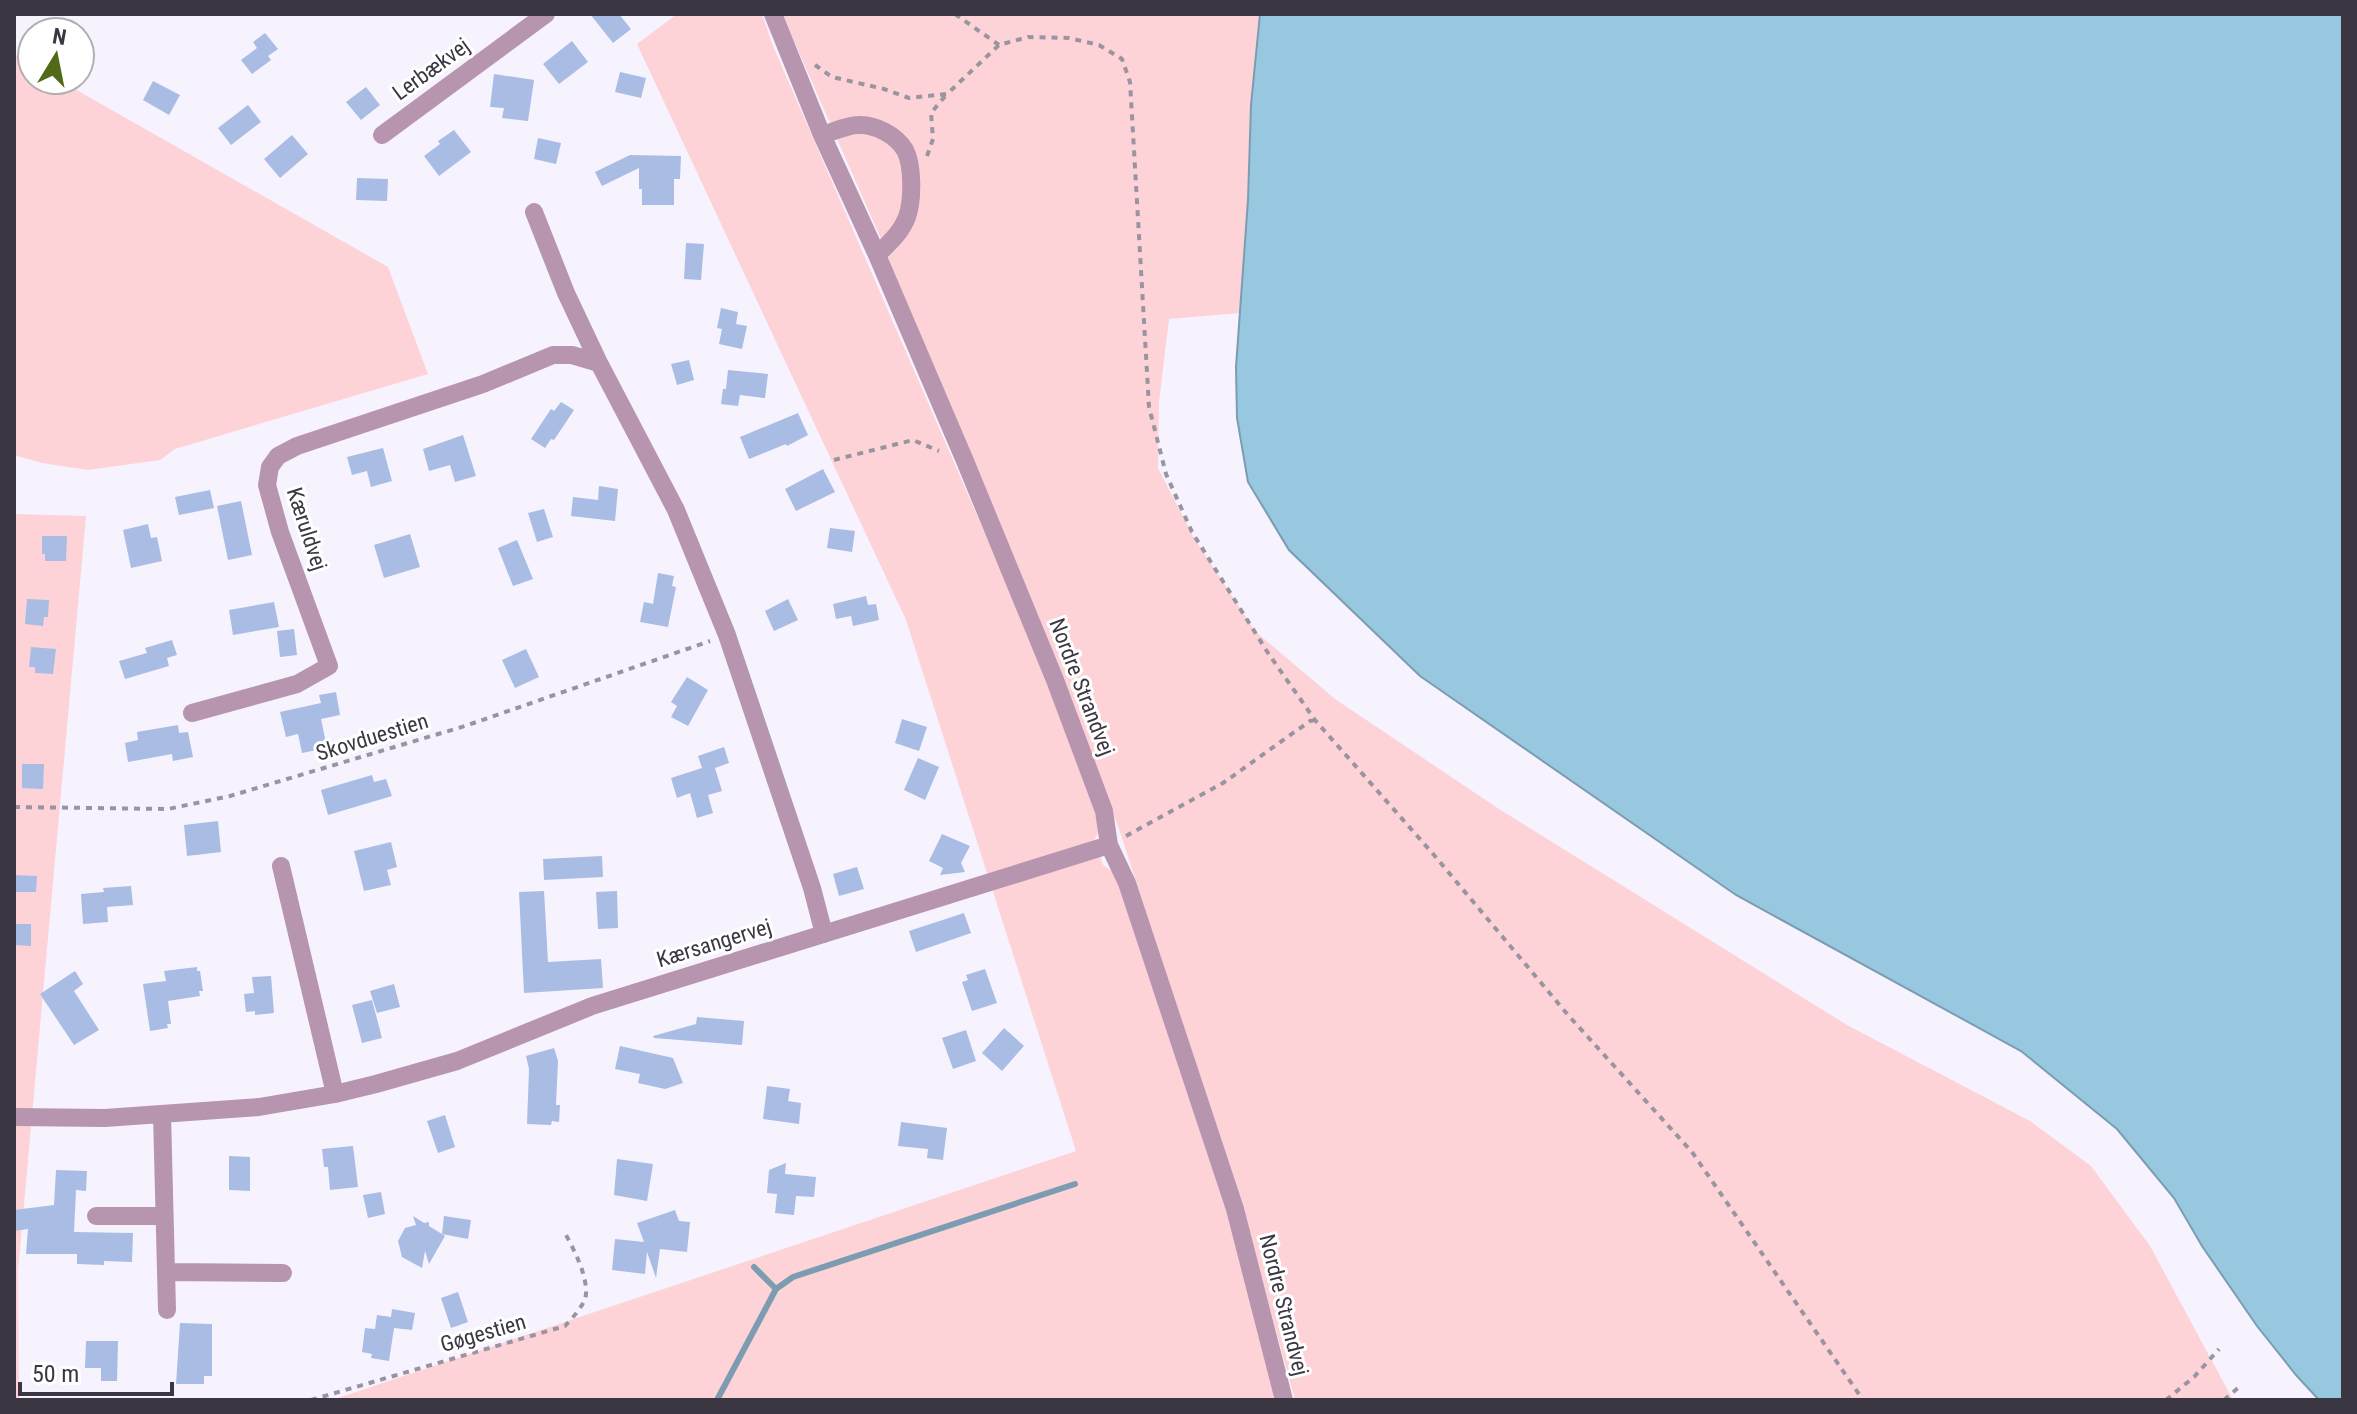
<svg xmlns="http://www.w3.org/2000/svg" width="2357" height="1414" font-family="'Roboto Condensed',sans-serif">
	<rect width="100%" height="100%" fill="#f6f3fe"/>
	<path fill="#fdd3d8" d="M677 14H762L773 46 1049 681 1101 826 1095 839 1103 865 1115 873 1227 1210 1277 1400H332L1076 1151 906 620 637 44Z
		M782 14H1260L1251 105 1248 200 1240 313 1169 319 1159 402 1158 468 1194 538 1255 631 1335 699 1499 809 1847 1025 2030 1121 2091 1166 2150 1246 2233 1400H1295L1242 1207 1119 829 1058 669 931 374 882 241Z
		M14 54 32 64V80H59L388 267 428 374 175 449 160 460 88 470 42 463 14 455Z
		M14 514 86 516 18 1271 19 1400H14Z"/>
	<path fill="#98c8e0" stroke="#7c9cb1" stroke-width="2" d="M1260 14H2343V1400H2319L2296 1375 2257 1326 2202 1246 2174 1198 2117 1129 2021 1051 1736 895 1420 676 1289 550 1248 482 1237 418 1236 367 1248 200 1251 105Z"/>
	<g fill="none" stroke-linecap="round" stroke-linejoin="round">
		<path stroke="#7c9cb1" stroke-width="6" d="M754 1267 776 1289
			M717 1400 776 1289 793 1277 1075 1184"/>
	</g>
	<path fill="#a9bce4" d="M590 14H619L631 29 613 43Z
		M265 33 278 49 268 56 271 60 252 74 241 60 257 48 253 42Z
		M572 41 588 62 559 84 543 64Z
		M620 72 646 78 641 98 615 92Z
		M494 74 534 80 528 121 502 118 504 108 490 107Z
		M153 81 180 95 169 115 143 100Z
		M366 87 380 105 361 120 346 102Z
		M248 105 261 122 231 145 218 128Z
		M454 130 471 152 439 176 424 156 440 144 438 141Z
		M292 135 308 154 280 178 264 159Z
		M538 138 561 143 556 164 534 159Z
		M630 155 681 156 680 179H674V205H642V189H639V168L602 186 595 172Z
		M357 178 388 179 387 201 356 200Z
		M686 243 704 244 701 280 684 279Z
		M721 308 738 312 736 324 747 326 742 349 719 344 722 329 717 328Z
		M689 360 694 380 677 385 671 364Z
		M728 370 768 374 765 398 740 395 738 406 721 404 723 389H726Z
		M561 402 574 410 554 440 551 439 545 448 531 439 551 409 554 411Z
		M798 413 808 435 787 446 786 444 749 459 740 437Z
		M463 435 476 476 455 482 450 465 429 471 423 449Z
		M383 448 392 481 371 487 367 471 352 475 347 457Z
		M823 469 835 492 796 511 785 489Z
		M599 486 618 489 615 521 571 516 573 497 598 500Z
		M210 490 214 508 179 515 175 497Z
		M241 501 252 555 228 560 217 506Z
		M544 509 553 537 537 542 528 513Z
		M148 524 151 538 157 537 162 561 131 568 123 530Z
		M830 528 855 531 852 552 827 548Z
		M410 534 420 567 384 578 374 545Z
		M42 536H67L66 561H45V554H42Z
		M517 540 533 579 513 586 498 548Z
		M658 573 674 576 672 586 676 587 668 627 640 622 644 602 653 604Z
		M866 596 868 605 876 604 879 620 853 626 851 616 836 619 833 604Z
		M27 599 49 600 48 617H44L43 626 25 624Z
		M788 599 798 620 774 631 765 611Z
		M274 602 279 627 233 635 229 610Z
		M294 629 297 655 280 657 277 631Z
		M172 640 177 655 167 658 169 666 125 679 119 661 147 653 145 648Z
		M31 647 56 649 53 674 35 673V667H29Z
		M526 649 539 677 515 688 502 660Z
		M687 677 708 690 688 726 671 717 677 706 671 702Z
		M336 692 340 715 321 719 327 748 302 753 298 734 286 737 280 712 321 703 319 695Z
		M902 719 927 727 919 751 895 743Z
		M178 725 179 733 188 732 193 757 173 761 172 754 128 762 125 743 138 740 137 732Z
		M724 747 729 763 715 768 722 791 708 795 713 813 697 818 690 793 677 798 671 778 702 768 698 756Z
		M918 758 939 767 925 800 904 790Z
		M22 764H44L43 789 22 788Z
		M372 775 374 782 386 779 392 796 328 815 321 790Z
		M218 821 221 852 187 856 184 825Z
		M942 834 970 846 961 863 965 872 940 875 943 868 929 861Z
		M391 842 397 867 387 870 391 885 364 891 354 851Z
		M602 856 603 877 544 880 543 859Z
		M857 867 864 889 839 896 833 874Z
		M15 875 37 876 36 892H14Z
		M131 886 133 905 107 907 108 922 83 924 81 894 104 892 103 888Z
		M544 891 548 962 601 959 603 988 524 993 519 892Z
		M617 891 618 928 598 929 596 892Z
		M964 913 971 933 916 952 909 931Z
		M14 924H31V946L14 945Z
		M197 967V971H200L203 991H199L200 996 168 1001 171 1024H167L168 1028 150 1031 143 984 166 981 164 971Z
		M985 969 997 1003 972 1011 962 982 968 980 966 975Z
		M75 971 83 984 74 991 99 1030 74 1045 40 994Z
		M271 976 274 1013 255 1015V1011L246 1012 244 994 254 993 252 977Z
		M394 984 400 1007 377 1013 370 991Z
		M372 1000 382 1038 362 1043 352 1005Z
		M697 1017 744 1021 742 1045 654 1038 653 1036 696 1024Z
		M1004 1028 1024 1046 1002 1071 982 1053Z
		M966 1030 976 1061 953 1069 942 1038Z
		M620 1046 673 1058 683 1083 665 1089 638 1083 640 1074 615 1069Z
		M554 1048 558 1061 556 1105H560L559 1122 552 1121 551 1125 527 1124 529 1069 526 1056Z
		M767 1086 790 1089 788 1101 801 1103 799 1124 763 1119Z
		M445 1115 455 1147 438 1153 427 1121Z
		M901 1122 947 1128 943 1160 927 1158 928 1149 898 1146Z
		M353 1146 358 1187 330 1190 328 1167H324L322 1149Z
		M229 1156 250 1157V1191L229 1190Z
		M617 1159 653 1164 647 1201 614 1195Z
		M786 1163 785 1174 816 1177 814 1197 796 1196 794 1215 775 1213 777 1194 767 1193 769 1170Z
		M56 1170 87 1171 86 1191 76 1190 74 1232 133 1233 132 1262 104 1261V1265L77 1264V1254H26L28 1229 14 1231V1210L54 1205Z
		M381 1192 385 1214 368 1218 363 1195Z
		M675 1210 679 1221 690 1222 687 1252 660 1249 656 1278 647 1252 645 1274 612 1270 615 1239 644 1242 637 1223Z
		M413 1216 424 1223 429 1222V1226L442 1234 444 1216 471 1220 468 1239 442 1234 445 1236 429 1264 425 1251 422 1268 402 1257 398 1241 405 1228 416 1225Z
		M458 1292 468 1322 451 1328 441 1298Z
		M392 1309 415 1313 412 1330 394 1328 389 1361 371 1358 372 1354 362 1352 365 1328 375 1329 377 1315 391 1317Z
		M180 1323 212 1324V1376H204V1384H176Z
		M86 1341H118L117 1381H101V1368H85Z"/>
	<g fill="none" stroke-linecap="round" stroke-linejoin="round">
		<path stroke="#9995a0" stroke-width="4" stroke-dasharray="6 6" stroke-linecap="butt" d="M955 14 999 45
			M815 65 832 77 884 89 909 98 947 94 999 45 1028 37 1069 38 1099 45 1122 59 1130 82 1149 407 1166 474 1192 532 1268 653 1315 720 1434 855 1568 1015 1692 1152 1863 1400
			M927 156 933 139 931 113 946 95
			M834 460 913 440 939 451
			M14 807 168 809 230 796 465 726 710 641
			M1126 836 1223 783 1310 721 1315 720
			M311 1400 565 1326C573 1317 585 1305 586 1294 587 1274 574 1250 565 1233
			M2166 1400 2194 1377 2219 1349
			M2224 1400 2239 1387"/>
		<path stroke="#b795af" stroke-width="18" d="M773 14 822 135 877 255 965 461 1055 680 1104 811 1109 845 1127 883 1235 1209 1284 1400
			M382 135 546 14
			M822 135C833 132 847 125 858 125 875 124 896 135 905 150 913 165 913 200 907 217 901 233 889 243 877 255
			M534 212 566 293 599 363
			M192 713 297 684 329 666 280 532 267 485 270 467 278 456 297 446 483 384 553 355H572L599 363 676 510 727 635 812 888 824 934
			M281 866 335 1094
			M162 1114 167 1310
			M14 1117 105 1118 259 1107 335 1094 376 1084 457 1061 592 1006 1109 845
			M96 1216H164
			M166 1272 283 1273"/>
	</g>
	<g text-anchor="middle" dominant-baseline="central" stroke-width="6" stroke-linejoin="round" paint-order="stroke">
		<g font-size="22" fill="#3b3742" stroke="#fff">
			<text transform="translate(431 69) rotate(-36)">Lerbækvej</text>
			<text transform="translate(307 529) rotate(72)">Kæruldvej</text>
			<text transform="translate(1082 687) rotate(69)">Nordre Strandvej</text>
			<text transform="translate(372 737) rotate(-17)">Skovduestien</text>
			<text transform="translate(714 943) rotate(-17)">Kærsangervej</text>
			<text transform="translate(1284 1305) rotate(76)">Nordre Strandvej</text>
			<text transform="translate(483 1333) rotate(-16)">Gøgestien</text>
		</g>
	</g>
	<rect width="2357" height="1414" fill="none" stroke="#3b3742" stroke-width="32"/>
	<g transform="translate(56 56) rotate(10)"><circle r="38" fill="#ffffff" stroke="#b1afb3" stroke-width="2"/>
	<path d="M0-6L14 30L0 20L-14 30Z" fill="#516919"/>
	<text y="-12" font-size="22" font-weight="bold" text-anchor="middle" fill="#3b3742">N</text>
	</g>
	<path d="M20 1382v12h152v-12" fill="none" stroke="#3b3742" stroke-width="4"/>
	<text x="32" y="1382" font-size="24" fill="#3b3742" stroke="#ffffff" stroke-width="6" paint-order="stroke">50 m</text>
</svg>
